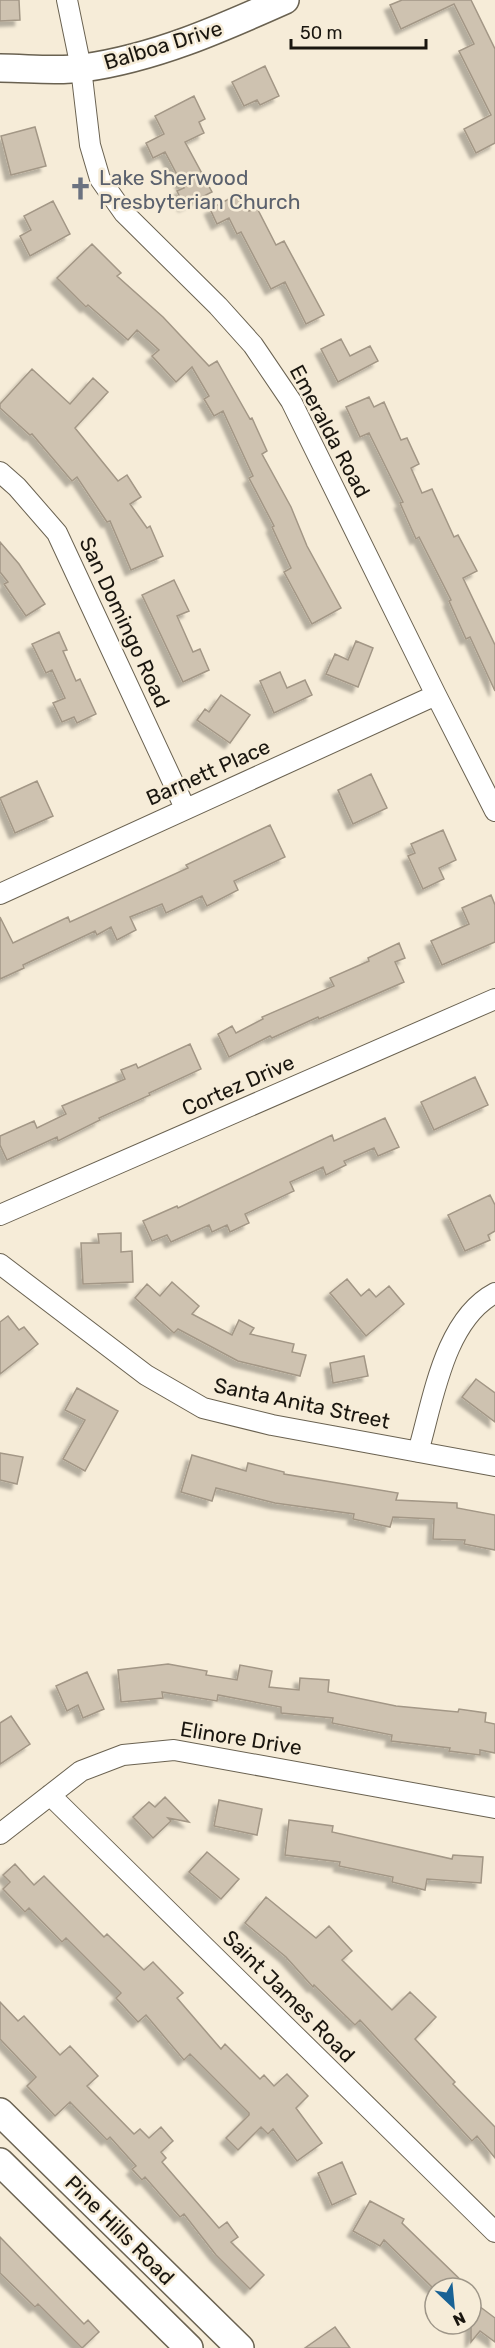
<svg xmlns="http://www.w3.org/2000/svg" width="495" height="2348" font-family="Rubik,sans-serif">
	<defs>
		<filter id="shadow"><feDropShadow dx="-5.5" dy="5.5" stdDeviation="1.5" flood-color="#0004"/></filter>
	</defs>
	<rect width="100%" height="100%" fill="#f6ecd8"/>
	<path fill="#cec2b0" stroke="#a39786" stroke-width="1.5" filter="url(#shadow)" d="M0 0H19L20 20 0 21Z
		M402 0H471L495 49V143L476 153 464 129 491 115 459 51 474 44 454 4 401 29 390 5Z
		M265 66 279 96 260 105 257 100 244 106 232 82Z
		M194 96 205 119 199 122 204 133 185 142 212 192 184 206 177 191 184 188 165 152 153 158 146 143 164 134 155 116Z
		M35 127 46 166 11 175 1 136Z
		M240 193 249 211 257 208 276 245 284 241 324 315 306 324 285 282 271 289 241 232 237 234 229 218 217 224 210 209Z
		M53 201 70 234 30 256 20 236 31 230 24 216Z
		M92 244 121 273 117 276 163 317 209 366 217 361 250 419 252 418 267 451 262 454 291 507 307 546 341 608 312 624 284 572 291 568 272 527 274 526 249 478 253 476 223 411 214 416 204 399 209 396 192 367 176 382 152 356 159 350 137 330 128 340 88 305 86 307 57 278Z
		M341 339 350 356 370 346 378 361 338 382 321 349Z
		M32 369 70 404 93 378 108 392 75 428 118 481 127 475 141 497 130 504 147 528 150 526 163 556 131 570 110 521 107 522 77 477 72 481 32 434 30 435 0 408V404Z
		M369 397 374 407 384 402 401 440 407 438 419 464 411 468 422 493 432 489 454 537 458 535 477 571 463 578 495 645V691L470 637 466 639 449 601 451 600 419 537 416 539 400 503 403 502 369 433 360 437 346 407Z
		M0 542 19 564 45 604 26 616 4 584 8 582 0 572Z
		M174 580 189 611 177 616 193 652 200 649 209 670 183 682 142 595Z
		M59 632 67 650 63 651 76 681 80 679 96 714 77 723 74 717 62 722 53 703 65 698 52 670 46 673 32 644Z
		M356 641 373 648 358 687 326 674 335 654 348 660Z
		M280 672 287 688 305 680 312 695 274 713 260 681Z
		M221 695 250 715 230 743 197 720 205 709 209 712Z
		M371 774 387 808 353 824 338 790Z
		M37 781 53 816 15 833 0 798Z
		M270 825 285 857 234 881 238 890 207 906 202 896 166 913 162 904 130 917 136 930 117 940 111 927 97 935 95 931 23 965 24 968 0 979V917L13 943 68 917 70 922 188 868 186 865Z
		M443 830 456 860 439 868 444 879 423 889 408 856 415 853 411 844Z
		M491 895 495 905V942L442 965 431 941 469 924 462 908Z
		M399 943 405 958 395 962 404 982 319 1019 318 1017 272 1038 270 1036 229 1057 218 1034 232 1026 236 1033 263 1019 262 1017 334 986 330 978 369 961 368 958Z
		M190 1044 201 1069 149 1093 150 1095 99 1118 100 1120 58 1141 57 1137 7 1160 0 1145V1136L34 1121 37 1128 66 1114 62 1106 125 1079 121 1070 136 1064 138 1068Z
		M475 1077 488 1105 434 1130 421 1102Z
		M385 1118 399 1147 378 1156 374 1148 344 1161 346 1165 326 1175 323 1167 290 1182 294 1191 245 1214 249 1223 230 1232 227 1225 212 1232 209 1225 171 1242 167 1235 152 1241 143 1221 177 1206 178 1208 332 1135 334 1141Z
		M490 1195 495 1205V1231L488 1235 490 1240 465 1251 448 1215Z
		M121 1233V1252L132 1251 133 1282 83 1284 81 1243H99L98 1234Z
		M347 1279 361 1296 369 1289 376 1297 389 1286 404 1304 366 1336 330 1293Z
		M172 1282 199 1306 192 1314 232 1335 239 1320 254 1328 250 1334 294 1344 292 1352 306 1355 300 1376 238 1361 178 1329 174 1333 135 1298 147 1284 160 1296Z
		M8 1316 19 1330 24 1327 38 1344 0 1374V1322Z
		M364 1356 368 1376 333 1383 330 1363Z
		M476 1379 495 1393V1422L462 1397Z
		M77 1388 118 1411 85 1471 63 1459 85 1420 65 1410Z
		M0 1453 23 1457 17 1484 0 1480Z
		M192 1455 246 1471 248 1463 284 1472V1474L398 1493 396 1500 457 1503V1508L495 1515V1550L464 1544 465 1540 433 1539 434 1519 393 1517 390 1527 353 1519 354 1514 275 1503 216 1488 212 1501 181 1492Z
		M168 1664 207 1671 206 1675 237 1680 240 1665 272 1671 269 1687 299 1690 300 1678 329 1680 328 1692 396 1706 458 1712 459 1709 486 1713 485 1722 495 1724V1753L480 1750V1755L449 1751 450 1748 391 1741 392 1735 332 1723 333 1718 281 1713V1707L218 1695 217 1701 162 1692 163 1698 121 1702 118 1670Z
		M87 1672 104 1709 83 1718 78 1705 67 1711 56 1686Z
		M11 1716 30 1744 0 1764V1723Z
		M165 1797 189 1822 168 1818 171 1821 153 1838 133 1817 149 1802 155 1807Z
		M219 1800 262 1809 257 1835 214 1826Z
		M289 1820 333 1826 332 1832 452 1859 453 1855 483 1857 481 1883 427 1879 425 1890 392 1882 393 1877 339 1866 340 1862 285 1855Z
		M207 1852 239 1879 221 1899 189 1872Z
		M15 1864 34 1885 44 1876 104 1937 107 1934 144 1970 153 1962 183 1993 177 1998 221 2049 225 2044 260 2079 264 2075 274 2086 287 2074 308 2096 296 2108 322 2143 297 2161 273 2129 268 2134 261 2127 238 2150 226 2138 249 2115V2113L190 2054 184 2060 146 2015 138 2022 116 1998 121 1993 66 1938 62 1942 29 1908 25 1912 3 1889 10 1882 3 1875Z
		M266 1897 316 1938 329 1926 352 1951 342 1960 392 2010 410 1992 436 2017 415 2039 455 2082 453 2084 495 2127V2158L477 2136 472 2141 360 2020 355 2025 314 1985 313 1987 286 1957 245 1923Z
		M0 2002 18 2021 24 2016 60 2055 70 2046 98 2076 87 2086 134 2134 140 2129 149 2138 161 2127 173 2141 161 2152 166 2158 162 2162 219 2228 227 2222 238 2237 231 2242 264 2275 250 2289 216 2255 184 2214 180 2217 145 2177 142 2180 132 2169 136 2166 110 2137 107 2140 70 2102 55 2116 27 2086 36 2077 0 2039Z
		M342 2162 356 2194 332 2205 318 2173Z
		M370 2201 404 2219 402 2223 469 2288H433L384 2240 380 2246 353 2231Z
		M0 2237 84 2324 88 2320 99 2332 82 2348 38 2304 35 2307 0 2273Z
		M471 2300 495 2318V2342L480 2331 471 2342Z
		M335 2327 350 2348H305Z"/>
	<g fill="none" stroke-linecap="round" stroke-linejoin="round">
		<defs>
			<path id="street" d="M67 0 81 68 90 145 100 179 124 213 218 306 253 345 291 401 436 695 495 811
				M0 472 17 487 57 533 185 808
				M0 894 436 695
				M0 1215 495 999
				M0 1264 146 1375 203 1408 272 1425 495 1466
				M418 1452C433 1401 444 1320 495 1293
				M50 1795 495 2232
				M0 1834 81 1771 123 1755 174 1750 495 1808"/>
			<path id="secondary" d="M0 68C27 68 57 72 83 68 155 58 220 29 285 0
				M0 2112 240 2348
				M0 2162 189 2348"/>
		</defs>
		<use href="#street" stroke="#6a6251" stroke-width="22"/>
		<use href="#secondary" stroke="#6a6251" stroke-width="30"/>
		<use href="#street" stroke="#fff" stroke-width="20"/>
		<use href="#secondary" stroke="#fff" stroke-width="27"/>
	</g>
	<defs>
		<symbol id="church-bare" viewBox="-9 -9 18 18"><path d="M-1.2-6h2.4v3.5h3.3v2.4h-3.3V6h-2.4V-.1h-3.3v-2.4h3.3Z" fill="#6b7280" stroke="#f6ecd8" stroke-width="2.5" paint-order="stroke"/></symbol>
	</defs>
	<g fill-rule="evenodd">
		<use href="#church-bare" x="64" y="172" width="33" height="33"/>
	</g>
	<g text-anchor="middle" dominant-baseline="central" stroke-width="5" stroke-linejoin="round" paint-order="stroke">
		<g font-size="21" fill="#1a160f" stroke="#f6ecd8">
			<text transform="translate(163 45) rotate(-17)">Balboa Drive</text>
			<text transform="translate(330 431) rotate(62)">Emeralda Road</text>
			<text transform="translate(125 622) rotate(65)">San Domingo Road</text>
			<text transform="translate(208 772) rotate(-24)">Barnett Place</text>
			<text transform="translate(238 1085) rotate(-24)">Cortez Drive</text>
			<text transform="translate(302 1403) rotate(12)">Santa Anita Street</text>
			<text transform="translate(241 1738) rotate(9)">Elinore Drive</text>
			<text transform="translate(289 1996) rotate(45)">Saint James Road</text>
			<text transform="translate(120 2230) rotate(45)">Pine Hills Road</text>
		</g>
		<g font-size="21" fill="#5b616d" stroke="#f6ecd8" text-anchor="start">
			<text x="99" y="177">Lake Sherwood<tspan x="99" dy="24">Presbyterian Church</tspan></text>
		</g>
	</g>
	<g transform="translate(453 2306) rotate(154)"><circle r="28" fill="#f6ecd8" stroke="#9e9688" stroke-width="1.5"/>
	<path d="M0-4.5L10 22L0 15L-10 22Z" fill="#186295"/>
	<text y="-9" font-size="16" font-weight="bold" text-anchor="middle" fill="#1a160f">N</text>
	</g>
	<path d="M291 39v9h135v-9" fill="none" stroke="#1a160f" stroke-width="3"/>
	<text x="300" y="39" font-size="18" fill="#1a160f" stroke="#f6ecd8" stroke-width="4.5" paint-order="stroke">50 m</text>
</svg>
